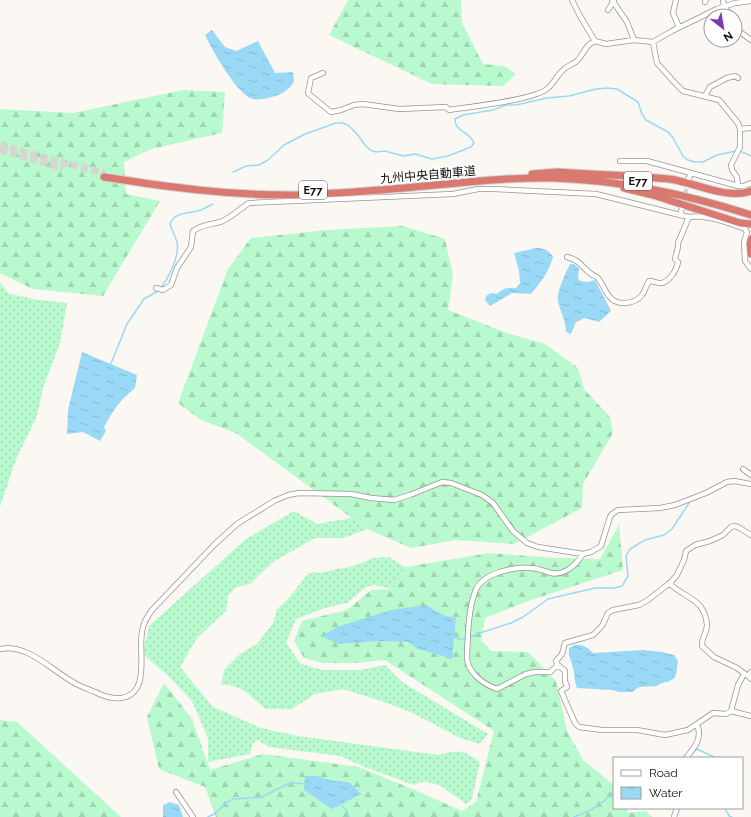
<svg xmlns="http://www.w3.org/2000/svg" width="751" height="817" font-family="Raleway,'Noto Sans JP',sans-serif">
	<defs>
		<pattern id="grass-dots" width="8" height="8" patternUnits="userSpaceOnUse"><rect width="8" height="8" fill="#b9f9ce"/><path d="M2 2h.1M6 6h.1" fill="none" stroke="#9ed4b0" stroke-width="1.8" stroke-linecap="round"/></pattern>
		<pattern id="forest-firs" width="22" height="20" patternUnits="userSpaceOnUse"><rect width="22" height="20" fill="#b9f9ce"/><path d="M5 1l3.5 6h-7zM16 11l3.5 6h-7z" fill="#9ed4b0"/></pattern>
		<pattern id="water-ripples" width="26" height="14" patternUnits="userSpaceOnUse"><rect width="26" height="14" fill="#9ad9f6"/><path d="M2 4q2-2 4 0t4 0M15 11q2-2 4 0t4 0" fill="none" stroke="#84b9d2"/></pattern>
	</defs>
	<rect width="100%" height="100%" fill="#fbf7f3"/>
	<path fill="url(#grass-dots)" d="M0 282 8 293 32 299 67 303 60 343 43 388 37 416 16 459 0 507Z
		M294 511 317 524 351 518 367 529 344 538H315L273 562 250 584 236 587 228 596 226 611 197 638 180 667 213 707 261 728 298 736 438 755C459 750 462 749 480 762L472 799 466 804 441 786 425 781 414 785 367 768 340 756 269 747 258 740 253 743 250 754 208 762V738L192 701 167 675 143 654 149 626 246 539Z
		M389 557 405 567 392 589 375 585 366 587 347 603 325 608 296 619 286 643 301 664 322 670H360L385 665 402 682 488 734 480 744 460 738 411 712 381 701 343 689 315 694 292 709H265C252 697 240 683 221 685L224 670 240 654 257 644 273 623 277 609 287 600 307 575 313 572 320 573 337 569 345 568 357 565 373 558Z"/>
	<path fill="url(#forest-firs)" d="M348 0H461L462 23 483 64 504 66 516 74 503 86 432 84 329 35Z
		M183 90 225 92 222 133 151 149 124 162 126 194 160 201 103 296 33 289 0 273V109L73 113Z
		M403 226 445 239 453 275 448 310 507 333 545 344 578 368 584 389 610 417 613 433 583 484 582 508 514 544 456 540 411 548 367 529 236 433 201 420 178 403 228 269 251 238 327 230Z
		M619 525 623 570 531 600 485 618 481 640 491 651 528 652 556 681 567 731 583 760 614 785V808H627V813L646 811 652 817H216L205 787 159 769 147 717 164 683 192 719 210 770 263 754 359 767 417 791 462 811 476 802 494 731 385 660 355 663H323L304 658 294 641 302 621 347 610 371 590 392 589 405 567 489 553 556 558 600 559Z
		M0 720 17 722 121 817H0Z"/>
	<path fill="url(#water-ripples)" d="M212 30 225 47 236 51 258 41C263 52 270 62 275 73L293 72 294 82C286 92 281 95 268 98 263 99 258 100 253 99 236 94 213 51 205 35Z
		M536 248C545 248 549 250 553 257 548 273 542 281 531 294L512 293 490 306 485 300 486 296 491 293 497 294C503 288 508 287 516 288L520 283 519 271 514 253Z
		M570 264H574L579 268 578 278 580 281 588 282 595 280 611 311 599 322 585 318 576 322 571 334 566 332C566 321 561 313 558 302 556 293 566 272 570 264Z
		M82 352 137 375 135 388C119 401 114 409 104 427L106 431 100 441 83 432 67 434 68 410Z
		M426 605 443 615 456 618 452 660 443 656 418 649 408 642 379 641 339 644 322 636 337 627 391 610Z
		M574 645C583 644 587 647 593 653L643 650 662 652 674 655 678 661C677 666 677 673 675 677 671 683 662 681 657 686L639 687 632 692H619L612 690 577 688C574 681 575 675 573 668 571 660 568 656 569 648Z
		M305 776H317L332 781H341L350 783 361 794 332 809 304 790Z
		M170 802 179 805 183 817H163V805Z"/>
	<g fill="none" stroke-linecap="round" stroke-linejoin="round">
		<path stroke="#9ad9f6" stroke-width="1.5" d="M740 151 751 156
			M233 172 246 166 259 165 268 160 284 145 305 134 336 123H342L348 125 358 135 365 145 370 150 376 152 385 151 404 156 415 154 432 159 448 156 471 147 474 143C470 132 454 131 455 119L463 115 493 110 506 105H516L547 98 569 96 596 89 608 88 617 89 638 102 642 114 646 120 668 132 673 138 683 156 688 160 695 162H703L717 155 736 151
			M161 288C169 277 180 255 177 242 175 236 172 230 170 224 175 211 190 214 201 210 205 208 209 206 213 204
			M110 366 127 324 144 299 158 291
			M453 637 463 640 466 639
			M470 637 480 633 511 623 523 617 548 599 595 588H615L622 586 628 576 626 556 630 549 645 540 664 535 672 529 689 503
			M692 753 697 749 716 758
			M340 803 346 810 349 817
			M725 808 729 816 732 817
			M208 817 216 813 226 803 233 799 262 797 285 785 293 783 306 784
			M574 817C592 810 600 806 614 792"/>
		<path stroke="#d8d4d1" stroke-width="4.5" stroke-dasharray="4.5 2" stroke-linecap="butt" d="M683 206 688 180"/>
		<path stroke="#d8d4d1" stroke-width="7" stroke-dasharray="7 3.5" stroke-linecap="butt" d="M0 145 49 159 105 173
			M0 150 63 168"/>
		<defs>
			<path id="minor" d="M572 0 580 16 595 41 606 44 634 40 653 42 672 31 717 9 735 3 751 1
				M612 0 627 22 634 40
				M676 0 673 13 679 27
				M723 0 724 6 731 16
				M705 2 706 0
				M608 10 614 1
				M735 22 740 32 751 40
				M653 42 657 63 674 82 683 91 719 100 738 123 740 129V147L731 165 732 170 737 177 738 186
				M323 73 311 78 308 93 310 95 331 112 341 110 354 105 363 104 399 109 446 107 449 110C469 107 536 100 548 88 554 83 558 74 564 69 568 66 573 64 577 61 585 53 584 46 595 41
				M705 96 710 87 727 78 735 76 738 78
				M740 129 751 128
				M620 161H647L691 173 688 180
				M691 173 738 186H744L751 183
				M689 217C706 214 730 223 745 229L747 232 744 242 745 261 751 269
				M567 257C584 261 583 272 597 277 602 282 604 290 609 296 616 306 634 305 642 295 645 291 646 286 649 281 654 281 658 284 662 283 670 281 677 269 678 262L675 259 678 247V243L689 217 680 215 682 208
				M156 288 163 290 171 285 177 268 191 247 193 231C203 224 209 225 220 222 228 220 241 208 249 203L453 194 478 189H494L596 194 680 215
				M743 469 751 475
				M751 535 738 527 734 526 731 527 723 535 710 541 695 545 686 551 684 560 677 575 671 582 648 600 639 605 613 610 608 613 602 626 593 635 565 643 562 654 556 661 558 665 565 671V681L567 687 561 691 575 723 579 727 602 730H637L665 735 688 730 713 713 726 714 731 711 751 716
				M669 583C685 599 705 598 707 625 707 633 701 638 702 646L714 657 737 668 748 676
				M0 649C27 643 51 670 73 682 79 686 88 689 95 692 103 696 112 699 121 698 151 694 138 652 142 632 143 623 147 617 152 610L215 544 237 524 274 501 288 495 299 493 351 494 371 498 394 500 410 495 442 482 451 483 482 495 493 503 513 531 527 543 538 547 583 554 591 552 601 546 610 517 612 514 618 510 660 508 675 505 706 493 727 482 734 481 751 484
				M558 665 550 672H535L526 674 497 689C483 684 466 672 467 655 468 635 468 611 475 592 481 573 513 567 530 568 537 568 544 571 551 573 564 576 576 565 583 554
				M751 672 748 676 751 679
				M731 711 738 685 744 674
				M686 758C694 748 703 738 697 725
				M176 792 193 817
				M674 817 677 808"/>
			<path id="highway" d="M532 174 558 172 573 173C605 175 637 176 669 179 694 182 726 200 751 191
				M104 177C168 187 232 196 297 195 328 194 360 192 392 189 445 185 498 177 552 178 620 180 686 194 751 215
				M624 188 653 195 740 223 751 224
				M751 239 750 244 751 254"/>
		</defs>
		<use href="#minor" stroke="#999591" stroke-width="6"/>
		<use href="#highway" stroke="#d4d4d4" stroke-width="9"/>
		<use href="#minor" stroke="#fff" stroke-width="4.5"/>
		<use href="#highway" stroke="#d97970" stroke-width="7"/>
	</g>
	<g text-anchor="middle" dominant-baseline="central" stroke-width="4" stroke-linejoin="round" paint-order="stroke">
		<g fill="#fff" stroke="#585756" stroke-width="1">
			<rect x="624" y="172" width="28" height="18" rx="3"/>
			<rect x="299" y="181" width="28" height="18" rx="3"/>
		</g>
		<g font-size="11" font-weight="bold" fill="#100f0e">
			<text x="638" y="181">E77</text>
			<text x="313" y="190">E77</text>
		</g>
		<g font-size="12" fill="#100f0e" stroke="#fff">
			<text transform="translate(428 175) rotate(-5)">九州中央自動車道</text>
		</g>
	</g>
	<rect x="613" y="757" width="130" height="52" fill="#ffffff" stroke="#9f9f9f"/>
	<rect x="621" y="770" width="20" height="6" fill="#ffffff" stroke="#9f9f9f"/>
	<text x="649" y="777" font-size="12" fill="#100f0e">Road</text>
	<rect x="621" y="787" width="20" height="12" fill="url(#water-ripples)" stroke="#9f9f9f"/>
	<text x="649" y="797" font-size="12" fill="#100f0e">Water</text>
	<g transform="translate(723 28) rotate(149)"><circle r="19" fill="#ffffff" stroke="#9f9f9f"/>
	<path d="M0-3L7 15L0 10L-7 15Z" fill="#7c3cb1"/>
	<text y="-6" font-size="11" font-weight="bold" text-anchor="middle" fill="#100f0e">N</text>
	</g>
</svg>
